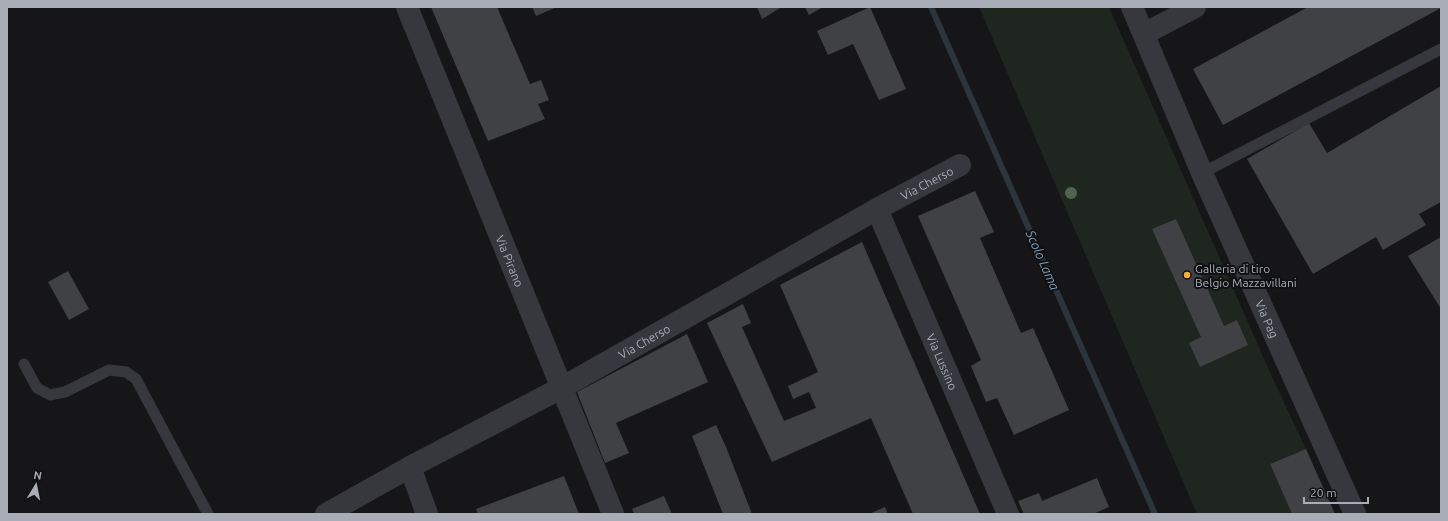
<svg xmlns="http://www.w3.org/2000/svg" width="1448" height="521" font-family="Ubuntu,sans-serif">
	<rect width="100%" height="100%" fill="#161618"/>
	<path fill="#1e261f" d="M979 7H1109L1273 379 1306 449 1270 464 1292 514H1197Z"/>
	<g fill="none" stroke-linecap="round" stroke-linejoin="round">
		<path stroke="#2c353c" stroke-width="6" d="M931 7 1155 514"/>
	</g>
	<path fill="#404145" d="M431 7H497L530 84 541 80 549 100 538 104 545 119 488 141Z
		M532 7H557L536 16Z
		M757 7H782L762 19Z
		M805 7H823L809 15Z
		M870 7 906 89 879 100 853 44 828 55 817 31Z
		M1308 7H1441V8L1223 125 1193 69Z
		M1441 86V202L1419 214 1426 225 1383 250 1376 237 1313 274 1247 159 1309 123 1327 153Z
		M975 191 994 232 980 238 1021 333 1033 328 1069 410 1014 435 997 398 986 402 971 366 981 360 918 216Z
		M1176 219 1224 326 1237 320 1248 345 1200 367 1189 343 1201 337 1152 229Z
		M1441 237V309L1408 256Z
		M862 242 980 514H913L871 418 772 462 707 323 743 304 751 323 742 327 784 421 816 408 809 392 793 399 788 386 818 372 780 285Z
		M68 271 89 309 69 320 48 282Z
		M687 334 708 382 616 423 629 453 605 463 577 392Z
		M716 425 726 447 752 514H723L692 436Z
		M1306 449 1335 514H1292L1270 464Z
		M564 476 579 514H478L476 509Z
		M1097 478 1109 507 1093 514H1024L1018 501 1039 493 1042 501Z
		M664 496 672 514H634L632 509Z
		M885 507 888 514H869Z"/>
	<g fill="none" stroke-linecap="round" stroke-linejoin="round">
		<path stroke="#37383d" stroke-width="11" d="M1202 173 1441 49
			M24 364 37 388 50 395 65 392 109 370 126 372 136 379 208 514"/>
		<g stroke="#37383d" stroke-width="22">
			<path id="s1" d="M407 7 613 514"/>
			<path id="s2" d="M1132 7 1202 173 1355 514"/>
			<path d="M1144 34 1195 7"/>
			<path id="s3" d="M877 209 1008 514"/>
			<path d="M410 467 427 514"/>
			<path id="s4" d="M326 514 410 467 563 387 877 209 960 165"/>
		</g>
	</g>
	<circle fill="#506452" cx="1071" cy="193" r="6"/>
	<circle fill="#f2b134" stroke="#111113" stroke-width="1.5" cx="1187" cy="275" r="4"/>
	<g text-anchor="middle" dominant-baseline="central" stroke-width="4" stroke-linejoin="round" paint-order="stroke">
		<g font-size="12" fill="#a8adb8" stroke="#111113">
			<text stroke="none"><textPath href="#s4" startOffset="686">Via Cherso</textPath></text>
			<text stroke="none"><textPath href="#s1" startOffset="274">Via Pirano</textPath></text>
			<text stroke="none"><textPath href="#s2" startOffset="340">Via Pag</textPath></text>
			<text stroke="none"><textPath href="#s4" startOffset="362">Via Cherso</textPath></text>
			<text stroke="none"><textPath href="#s3" startOffset="166">Via Lussino</textPath></text>
		</g>
		<g font-size="12" fill="#a8adb8" stroke="#111113" text-anchor="start">
			<text x="1195" y="268">Galleria di tiro<tspan x="1195" dy="14">Belgio Mazzavillani</tspan></text>
		</g>
		<g font-size="13" font-style="italic" fill="#7f9bb3" stroke="#111113">
			<text transform="translate(1043 260) rotate(66)">Scolo Lama</text>
		</g>
	</g>
	<rect width="1448" height="521" fill="none" stroke="#a8adb8" stroke-width="16"/>
	<g transform="translate(36 485) rotate(10)" stroke="#111113" stroke-width="3" paint-order="stroke">
	<path d="M0-3L7 15L0 10L-7 15Z" fill="#a8adb8"/>
	<text y="-6" font-size="11" font-weight="bold" text-anchor="middle" fill="#a8adb8">N</text>
	</g>
	<path d="M1304 497v6h64v-6" fill="none" stroke="#a8adb8" stroke-width="2"/>
	<text x="1310" y="497" font-size="12" fill="#a8adb8" stroke="#111113" stroke-width="3" paint-order="stroke">20 m</text>
</svg>
